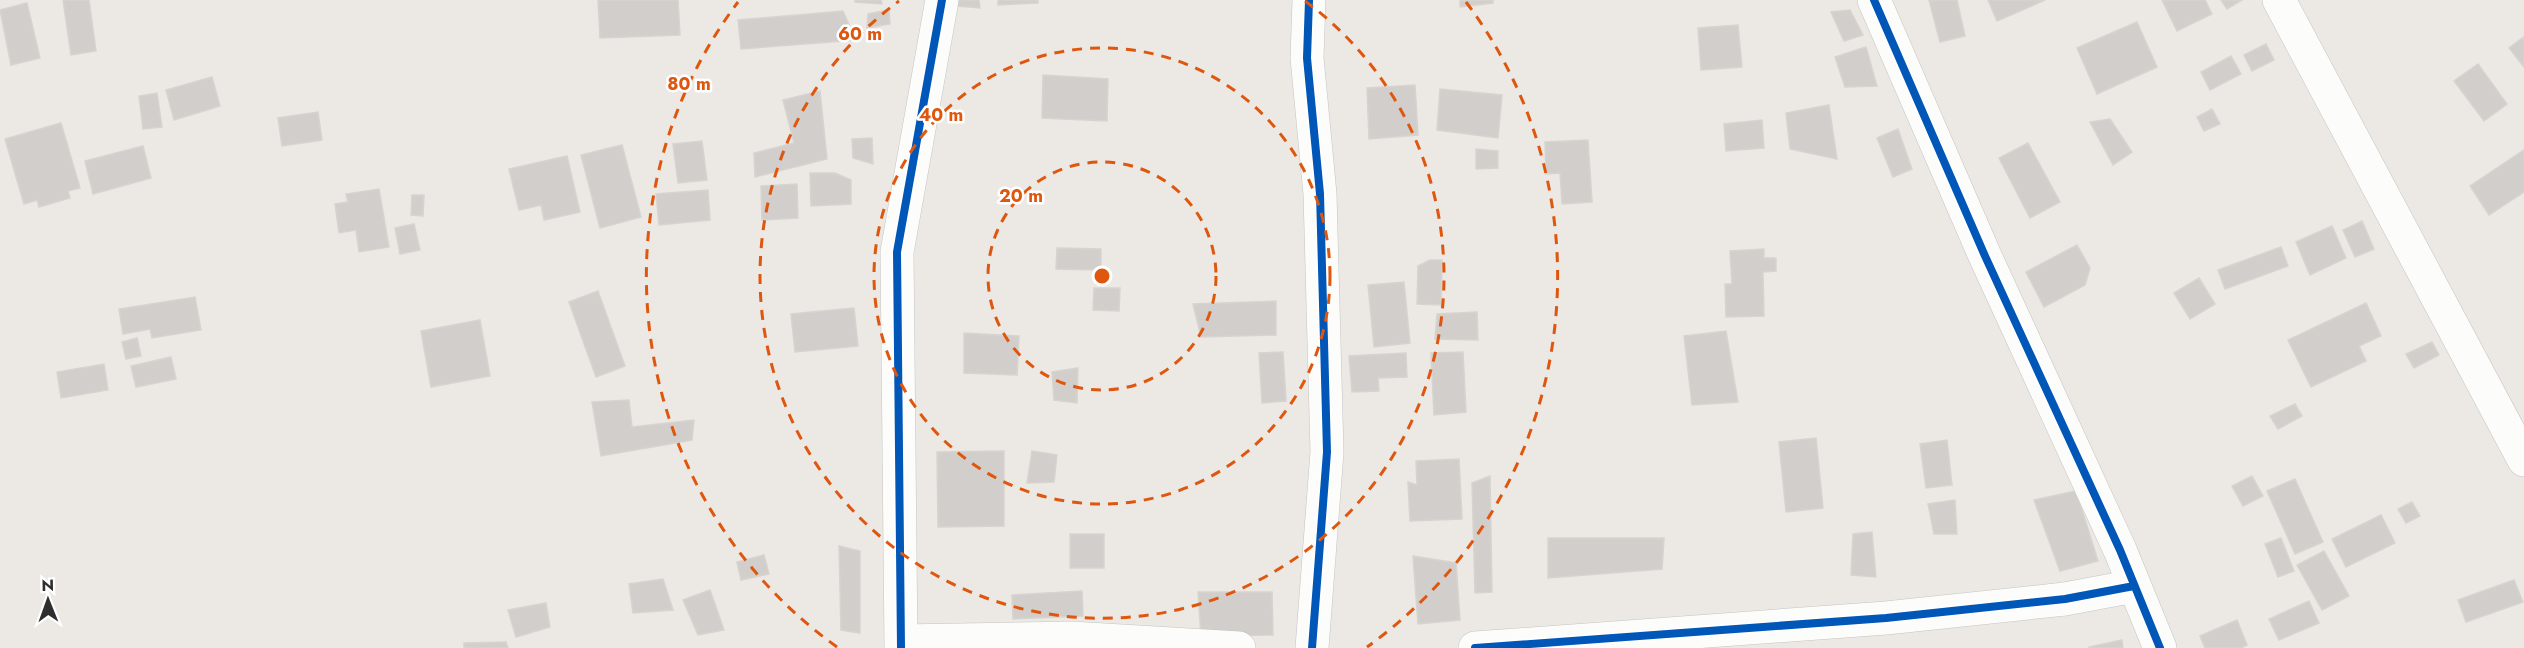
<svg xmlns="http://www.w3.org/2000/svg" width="2524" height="648" font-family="Jost,sans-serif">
	<rect width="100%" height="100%" fill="#ece8e4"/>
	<path fill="#d1cecb" stroke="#d7d4d0" stroke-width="1.5" d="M63 0H89L96 51 71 55Z
		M598 0H678L680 35 600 38Z
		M855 0H881L882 4 855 2Z
		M958 0H979L980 8 958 6Z
		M998 0H1038V3L998 5Z
		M1460 0H1493V3L1460 7Z
		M1929 0H1957L1965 36 1940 42Z
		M1988 0H2045L1997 21Z
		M2162 0H2205L2212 14 2177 31Z
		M2221 0H2242L2227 9Z
		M27 3 40 58 11 65 0 10Z
		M889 10 890 24 867 28 868 14Z
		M1850 10 1863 35 1844 41 1831 12Z
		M843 11 856 40 741 49 738 20Z
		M2137 22 2157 67 2097 94 2077 48Z
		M1738 25 1742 67 1701 70 1698 28Z
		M2524 37V67L2509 48Z
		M2266 44 2274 60 2252 71 2244 55Z
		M1866 47 1877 86 1845 87 1835 57Z
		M2231 56 2241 74 2210 90 2201 72Z
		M2478 64 2507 104 2484 121 2454 81Z
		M1043 75 1108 79 1107 121 1042 118Z
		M212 77 220 106 174 120 166 90Z
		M1415 85 1418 135 1369 139 1367 88Z
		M1440 89 1502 95 1498 138 1437 130Z
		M820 91 827 159 755 177 754 153 794 143 783 100Z
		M157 93 162 127 143 129 139 96Z
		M1829 105 1837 159 1790 149 1786 113Z
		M2212 109 2220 124 2204 131 2197 117Z
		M318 112 322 140 282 146 278 118Z
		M2110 119 2132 152 2113 165 2090 122Z
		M1762 120 1764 148 1726 151 1724 124Z
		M61 123 80 188 68 191 70 198 39 207 37 200 24 204 5 139Z
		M1898 129 1912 169 1893 177 1877 138Z
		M872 138 873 164 853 158 852 139Z
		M1588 140 1592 202 1562 204 1560 173 1546 174 1545 142Z
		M702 141 707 180 678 183 673 144Z
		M2028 143 2060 202 2030 218 1999 158Z
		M622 145 641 217 600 228 581 155Z
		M143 146 151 178 93 194 85 161Z
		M1476 149 1498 151V168L1476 169Z
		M2524 150V192L2489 215 2470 186Z
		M567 156 580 212 544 220 541 205 519 210 509 169Z
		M810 173H835L851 180V204L811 206Z
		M797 184 798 218 762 220 761 186Z
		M379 189 389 247 359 252 356 230 339 233 335 204 348 202 346 194Z
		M708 190 710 220 659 225 656 194Z
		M412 195H424L423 216 411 215Z
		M2362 221 2374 249 2355 257 2343 230Z
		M414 224 420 250 400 254 395 228Z
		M2332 226 2346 258 2310 275 2296 242Z
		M2077 245 2090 268 2085 285 2044 307 2026 272Z
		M2281 247 2288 266 2225 289 2218 270Z
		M1057 248 1101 249V270L1056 269Z
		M1764 249V258H1776V271L1763 272 1764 316 1726 317 1725 284H1732L1730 251Z
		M1430 260H1442L1441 305 1417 304 1418 266Z
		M2199 278 2215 304 2190 319 2174 293Z
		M1404 282 1410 343 1374 347 1368 285Z
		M1094 288H1120L1119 311 1093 310Z
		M598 291 625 366 596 377 569 302Z
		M195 297 201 330 152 338 150 329 123 334 119 309Z
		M1276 301V335L1201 337 1193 304Z
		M2366 303 2381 336 2359 346 2366 361 2311 387 2288 340Z
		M854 308 858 346 795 352 791 314Z
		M1477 312 1478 340 1435 339 1437 314Z
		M480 320 490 376 431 387 421 331Z
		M1726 331 1738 402 1692 405 1684 336Z
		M964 333 1019 336 1017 375 964 373Z
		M137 338 141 356 126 359 122 342Z
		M2432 342 2439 355 2414 368 2406 354Z
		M1283 352 1286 401 1262 403 1259 353Z
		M1463 352 1466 412 1434 415 1431 353Z
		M1406 353 1407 377 1378 378 1379 391 1352 392 1349 356Z
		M171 357 176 379 136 387 131 366Z
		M104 364 108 390 61 398 57 372Z
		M1078 368 1077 403 1054 400 1052 372Z
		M629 400 632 427 694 420 692 440 601 456 592 402Z
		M2295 404 2302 416 2278 429 2270 416Z
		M1816 438 1823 508 1786 512 1779 442Z
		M1947 440 1952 485 1926 488 1920 444Z
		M1004 451V526L938 527 937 452Z
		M1032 451 1057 455 1054 482 1027 483Z
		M1459 459 1462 519 1410 521 1408 482 1417 485 1416 461Z
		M1490 476 1492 592 1475 593 1472 483Z
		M2252 476 2263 496 2243 506 2232 486Z
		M2295 479 2323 542 2295 554 2267 491Z
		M2076 491 2098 561 2060 571 2034 500Z
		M1955 500 1957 534H1934L1928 504Z
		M2412 502 2420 516 2406 523 2398 509Z
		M2381 515 2395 543 2346 567 2332 539Z
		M1872 532 1876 577 1851 575 1853 534Z
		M1070 534H1104V568H1070Z
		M1548 538H1664L1662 569 1548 578Z
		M2281 538 2294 571 2278 577 2265 544Z
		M839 546 860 551V633L841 630Z
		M2324 551 2349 596 2322 610 2297 565Z
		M764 555 769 574 741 580 737 562Z
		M1413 556 1456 563 1460 620 1418 624Z
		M663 579 673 610 633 613 629 584Z
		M2514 580 2523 602 2466 622 2458 600Z
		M710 590 724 630 698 635 683 600Z
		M1082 591 1083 616 1013 619 1012 595Z
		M1198 592H1272L1273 635 1201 636Z
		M2309 601 2319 623 2279 640 2269 619Z
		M546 603 550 627 516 637 508 610Z
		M2237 620 2247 645 2241 648H2205L2200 636Z
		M2122 640 2123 648H2089V647Z
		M506 642 508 648H464V643Z"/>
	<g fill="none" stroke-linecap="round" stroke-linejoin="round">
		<defs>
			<path id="minor" d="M1309 0 1307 58 1320 194 1327 452 1312 648
				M1874 0 1985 256 2120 550 2160 648
				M2279 0 2524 460
				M901 641 1071 638 1239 648
				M901 648 897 252 942 0
				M1475 648 1886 618 2065 599 2134 586"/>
		</defs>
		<use href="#minor" stroke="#c5c4c5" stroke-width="34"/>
		<use href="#minor" stroke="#fcfcfb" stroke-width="33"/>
		<defs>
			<path id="cycleway" d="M1309 0 1307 58 1320 194 1327 452 1312 648
				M1874 0 1985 256 2120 550 2160 648
				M901 648 897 252 942 0
				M1475 648 1886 618 2065 599 2134 586"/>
		</defs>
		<use href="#cycleway" stroke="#fff" stroke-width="11"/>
		<use href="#cycleway" stroke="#0057b8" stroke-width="8"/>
	</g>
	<g fill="none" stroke="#df570e" stroke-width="3" stroke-dasharray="10 8">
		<circle cx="1102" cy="276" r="114"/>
		<circle cx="1102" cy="276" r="228"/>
		<path d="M1305 1A342 342 0 1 1 899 1"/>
		<path d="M837 647A456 456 0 0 1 738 2M1466 2A456 456 0 0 1 1367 647"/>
	</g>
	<circle cx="1102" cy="276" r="9" fill="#df570e" stroke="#fff" stroke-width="3"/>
	<g font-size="18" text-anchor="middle" font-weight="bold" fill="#df570e" stroke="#fff" stroke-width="5" stroke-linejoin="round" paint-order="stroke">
		<text x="860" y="40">60 m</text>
		<text x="689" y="90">80 m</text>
		<text x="941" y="121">40 m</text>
		<text x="1021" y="202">20 m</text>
	</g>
	<g transform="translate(48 600) rotate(359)" stroke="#ffffff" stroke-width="4.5" paint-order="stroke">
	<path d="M0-4.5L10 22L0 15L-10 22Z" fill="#2e2e2e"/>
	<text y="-9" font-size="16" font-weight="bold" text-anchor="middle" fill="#2e2e2e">N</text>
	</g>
</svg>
